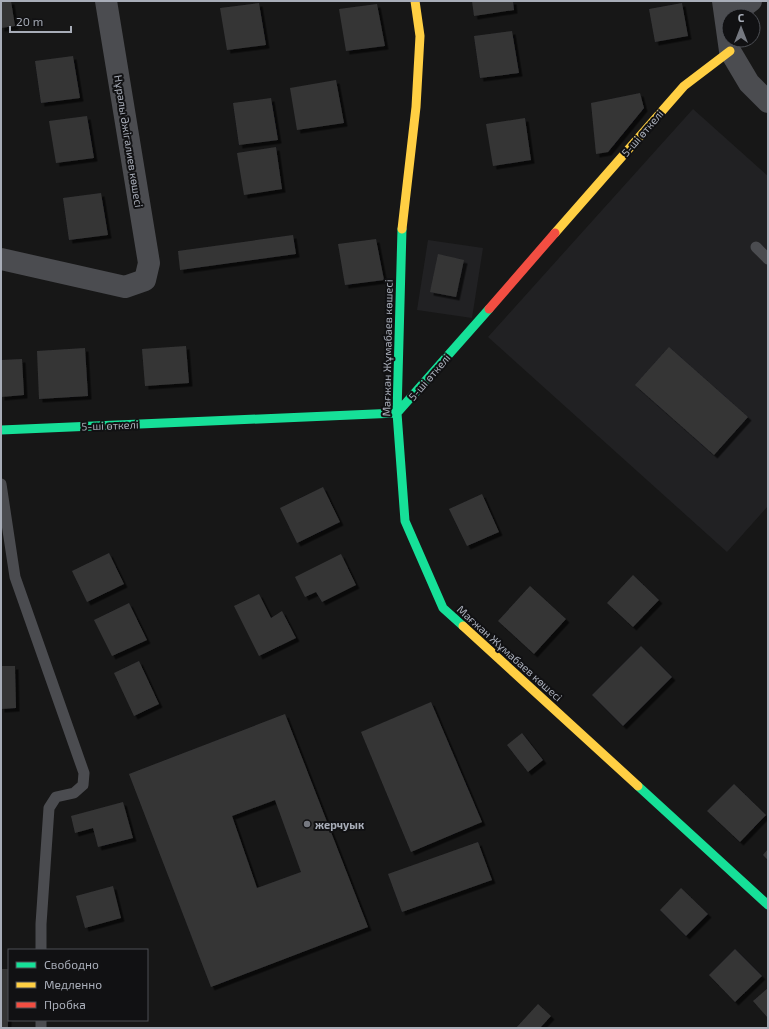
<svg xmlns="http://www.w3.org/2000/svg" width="769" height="1029" font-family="'Exo 2',sans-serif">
	<defs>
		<filter id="shadow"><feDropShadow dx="3.5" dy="3.5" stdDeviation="0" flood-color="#0009"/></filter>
	</defs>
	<rect width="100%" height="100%" fill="#171717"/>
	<path fill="#212123" d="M693 109 768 176V506L727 552 488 337Z
		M428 240 483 248 472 318 417 310Z"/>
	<path fill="#353536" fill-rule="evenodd" filter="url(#shadow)" d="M1 1H11L15 26 1 28Z
		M472 1H513L514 10 474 16Z
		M259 3 266 45 227 50 220 8Z
		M682 3 688 36 655 42 649 9Z
		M377 4 385 46 346 51 339 9Z
		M512 31 519 73 480 78 474 36Z
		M73 56 80 98 41 103 35 61Z
		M336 80 344 123 297 130 290 88Z
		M640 93 644 108 608 152 596 154 591 103Z
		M271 98 278 140 239 145 233 103Z
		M87 116 94 158 56 163 49 121Z
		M525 118 531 160 493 166 486 124Z
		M276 147 282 189 244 195 237 153Z
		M101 193 108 235 69 240 63 198Z
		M293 235 296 254 180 270 178 251Z
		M376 239 384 280 345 285 338 244Z
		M438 254 464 260 456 297 430 292Z
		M186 346 189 383 145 386 142 349Z
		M669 347 748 417 714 455 635 385Z
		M85 348 88 396 39 399 37 351Z
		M22 359 24 395 1 397V360Z
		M323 487 340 522 297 543 280 508Z
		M482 494 499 532 467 546 449 509Z
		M109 553 124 584 87 602 72 571Z
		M341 554 356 585 322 602 316 592 305 597 295 577Z
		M633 575 659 600 633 627 607 603Z
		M530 586 566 619 534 654 498 621Z
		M259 594 271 618 282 611 296 638 259 656 234 606Z
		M129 603 147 640 112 656 94 620Z
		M641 646 672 677 623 726 592 695Z
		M139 661 159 704 134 716 114 673Z
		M1 666H15L16 708 1 709Z
		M431 702 482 822 411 852 361 732Z
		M285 714 368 927 211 987 129 774ZM275 800 301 872 257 888 232 816Z
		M522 733 543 760 528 772 507 745Z
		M734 784 766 815 740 842 707 811Z
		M123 802 133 838 98 847 93 828 75 833 71 816Z
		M478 842 492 880 402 912 388 874Z
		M768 849V860L763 855Z
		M113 886 121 918 85 928 76 896Z
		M681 888 708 914 686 936 660 910Z
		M735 949 762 976 735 1002 709 975Z
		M1 969H9L8 1027H1Z
		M768 988V1018L753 1001Z
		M538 1004 551 1016 540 1028H516Z"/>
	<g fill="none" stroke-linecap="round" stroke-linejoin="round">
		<path stroke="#4b4c50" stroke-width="11" d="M756 247 768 259
			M1 484 15 577 84 773 83 785 74 793 56 797 49 808 41 924V950
			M41 1028V1020"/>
		<path stroke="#4b4c50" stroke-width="22" d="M723 1 730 51 749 83 768 102
			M731 16 751 1
			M1 259 125 287 145 280 149 263 106 1"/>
		<path stroke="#16e098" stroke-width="9" d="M402 229 397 413 405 521 443 608 463 626
			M1 430 397 413 489 309
			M638 786 768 905"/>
		<path stroke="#ffcf43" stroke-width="9" d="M402 229 416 107 420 36 415 1
			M555 233 684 86 730 51
			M463 626 638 786"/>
		<path stroke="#f24e42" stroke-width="9" d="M489 309 555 233"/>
	</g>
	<circle fill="#757880" stroke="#111113" stroke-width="1.5" cx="307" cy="824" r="4"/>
	<g text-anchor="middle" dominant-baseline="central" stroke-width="4" stroke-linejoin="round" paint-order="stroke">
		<g font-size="11" fill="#a8adb8" stroke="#111113">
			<text transform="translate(642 133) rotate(-49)">5-ші өткелі</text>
			<text transform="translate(129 141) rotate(81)">Нұралы Әжiгалиев көшесi</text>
			<text transform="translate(387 348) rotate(-89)">Мағжан Жұмабаев көшесі</text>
			<text transform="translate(429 377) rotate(-49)">5-ші өткелі</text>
			<text transform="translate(110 425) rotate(-2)">5-ші өткелі</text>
			<text transform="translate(510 653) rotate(42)">Мағжан Жұмабаев көшесі</text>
		</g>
		<g font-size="11" font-weight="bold" fill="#a8adb8" stroke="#111113" text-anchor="start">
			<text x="315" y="824">жерчуык</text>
		</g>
	</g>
	<rect width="769" height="1029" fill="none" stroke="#a8adb8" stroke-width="4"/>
	<rect x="8" y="949" width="140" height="72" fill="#111113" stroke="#4d4f55"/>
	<rect x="16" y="962" width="20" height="6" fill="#16e098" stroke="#4d4f55"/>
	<text x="44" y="969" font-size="12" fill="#a8adb8">Свободно</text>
	<rect x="16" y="982" width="20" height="6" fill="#ffcf43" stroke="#4d4f55"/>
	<text x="44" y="989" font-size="12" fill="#a8adb8">Медленно</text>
	<rect x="16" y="1002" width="20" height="6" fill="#f24e42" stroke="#4d4f55"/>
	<text x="44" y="1009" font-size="12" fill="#a8adb8">Пробка</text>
	<g transform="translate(741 28)"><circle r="19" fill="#111113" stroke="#4d4f55"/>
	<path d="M0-3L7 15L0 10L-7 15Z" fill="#757880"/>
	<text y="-6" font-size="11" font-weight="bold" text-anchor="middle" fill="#a8adb8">С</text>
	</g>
	<path d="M10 26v6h61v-6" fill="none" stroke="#a8adb8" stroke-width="2"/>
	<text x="16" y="26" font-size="12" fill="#a8adb8" stroke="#111113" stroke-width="3" paint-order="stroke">20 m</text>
</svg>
